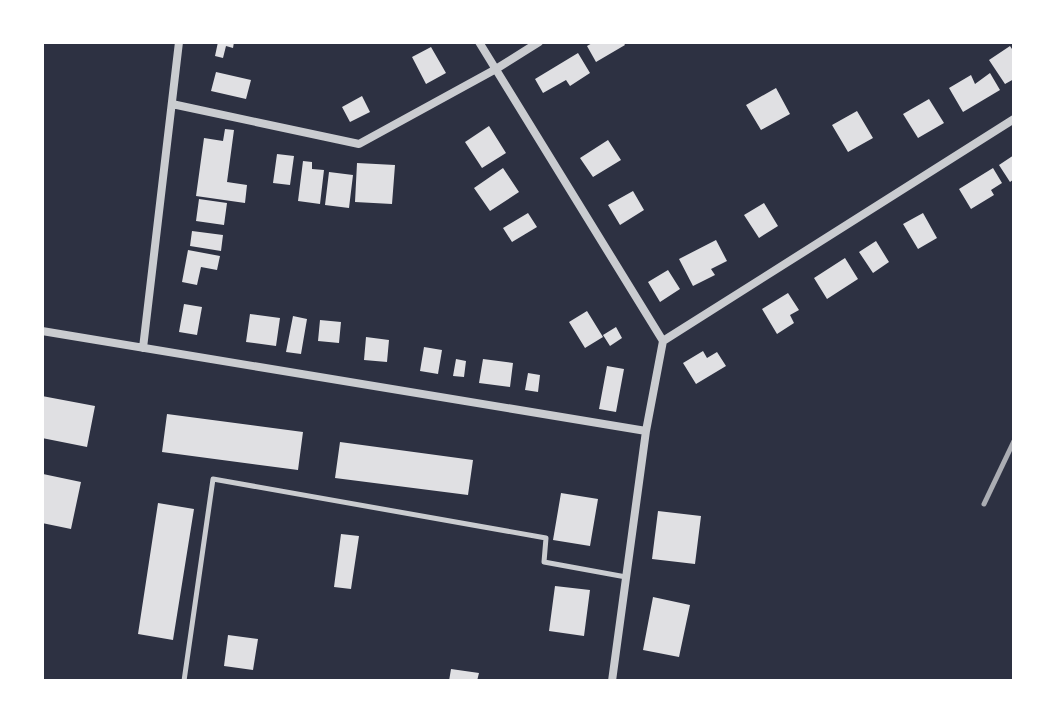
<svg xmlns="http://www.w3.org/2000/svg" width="1056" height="723" font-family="'Roboto Condensed',sans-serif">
	<rect width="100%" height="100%" fill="#2d3142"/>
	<path fill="#e0e0e3" d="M218 42H234L233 48 226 46 223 58 215 56Z
		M594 42H623L625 45 596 62 587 46Z
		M1010 46 1014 52V79L1005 84 989 60Z
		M431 47 446 73 426 84 412 57Z
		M578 53 590 73 570 86 566 80 543 93 535 79Z
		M216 72 251 80 246 99 211 91Z
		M990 73 1000 90 963 112 949 88 971 75 975 84Z
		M776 88 790 114 761 130 746 105Z
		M362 96 370 112 350 122 342 107Z
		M929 99 944 123 918 138 903 114Z
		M857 111 873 138 848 152 832 125Z
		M489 126 506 153 482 168 465 142Z
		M225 129 234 130 227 182 247 185 245 203 196 196 204 138 223 141Z
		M608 140 621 160 593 177 580 158Z
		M277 154 294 156 290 185 273 183Z
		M1014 155V179L1010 182 999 165Z
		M303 161 312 162V169L324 170 320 204 298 201Z
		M357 163 395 165 392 204 355 202Z
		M503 168 519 192 490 211 474 188Z
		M993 168 1002 183 991 190 994 195 971 209 959 189Z
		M329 172 353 175 349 208 325 205Z
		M633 191 644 210 620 225 608 205Z
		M199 199 227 203 224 225 196 221Z
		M764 203 778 226 759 238 744 215Z
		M528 213 537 227 512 242 503 228Z
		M923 213 937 238 918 249 903 224Z
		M192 231 223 235 221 251 190 246Z
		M716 240 727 261 711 269 715 275 693 286 679 259Z
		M876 241 889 262 873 273 859 252Z
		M188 250 220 256 217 270 201 267 197 285 182 282Z
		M845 258 858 279 827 299 814 278Z
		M668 270 680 289 660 302 648 282Z
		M788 293 799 310 790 315 794 323 777 334 762 309Z
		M184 304 202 307 197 335 179 332Z
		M587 311 603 337 585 348 569 322Z
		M250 314 280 318 276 346 246 342Z
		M293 316 307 319 301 354 286 352Z
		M320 320 341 322 339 343 318 341Z
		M616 327 622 338 610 346 603 335Z
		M366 337 389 340 387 362 364 360Z
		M424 347 442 350 438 374 420 371Z
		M703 351 707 358 717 352 726 366 696 384 683 363Z
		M456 359 466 361 464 377 453 376Z
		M483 359 513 363 510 387 479 383Z
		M607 366 624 369 616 412 599 409Z
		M528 373 540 375 538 392 525 390Z
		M42 396 95 406 87 447 42 438Z
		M167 414 303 432 298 470 162 452Z
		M340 442 473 460 468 495 335 478Z
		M43 474 81 482 71 529 42 523Z
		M561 493 598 499 590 546 553 540Z
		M158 503 194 509 173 640 138 634Z
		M658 511 701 516 695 564 652 559Z
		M341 534 359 536 351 589 334 587Z
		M555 586 590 590 584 636 549 631Z
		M653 597 690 605 679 657 643 650Z
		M228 635 258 639 253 670 224 666Z
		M451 669 479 673 477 681H449Z"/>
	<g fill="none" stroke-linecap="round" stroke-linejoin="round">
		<path stroke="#caccd0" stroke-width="5" d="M184 681 213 479 546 538 544 562 626 577"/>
		<path stroke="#caccd0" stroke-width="8" d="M479 42 663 341
			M172 104 359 144 496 69 539 42
			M42 331 646 431
			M143 348 179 42
			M612 681 646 431 663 341 1014 119"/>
		<path stroke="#abadb3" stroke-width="5" d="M984 504 1014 441"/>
	</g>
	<rect width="1056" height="723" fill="none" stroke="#ffffff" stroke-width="88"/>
</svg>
